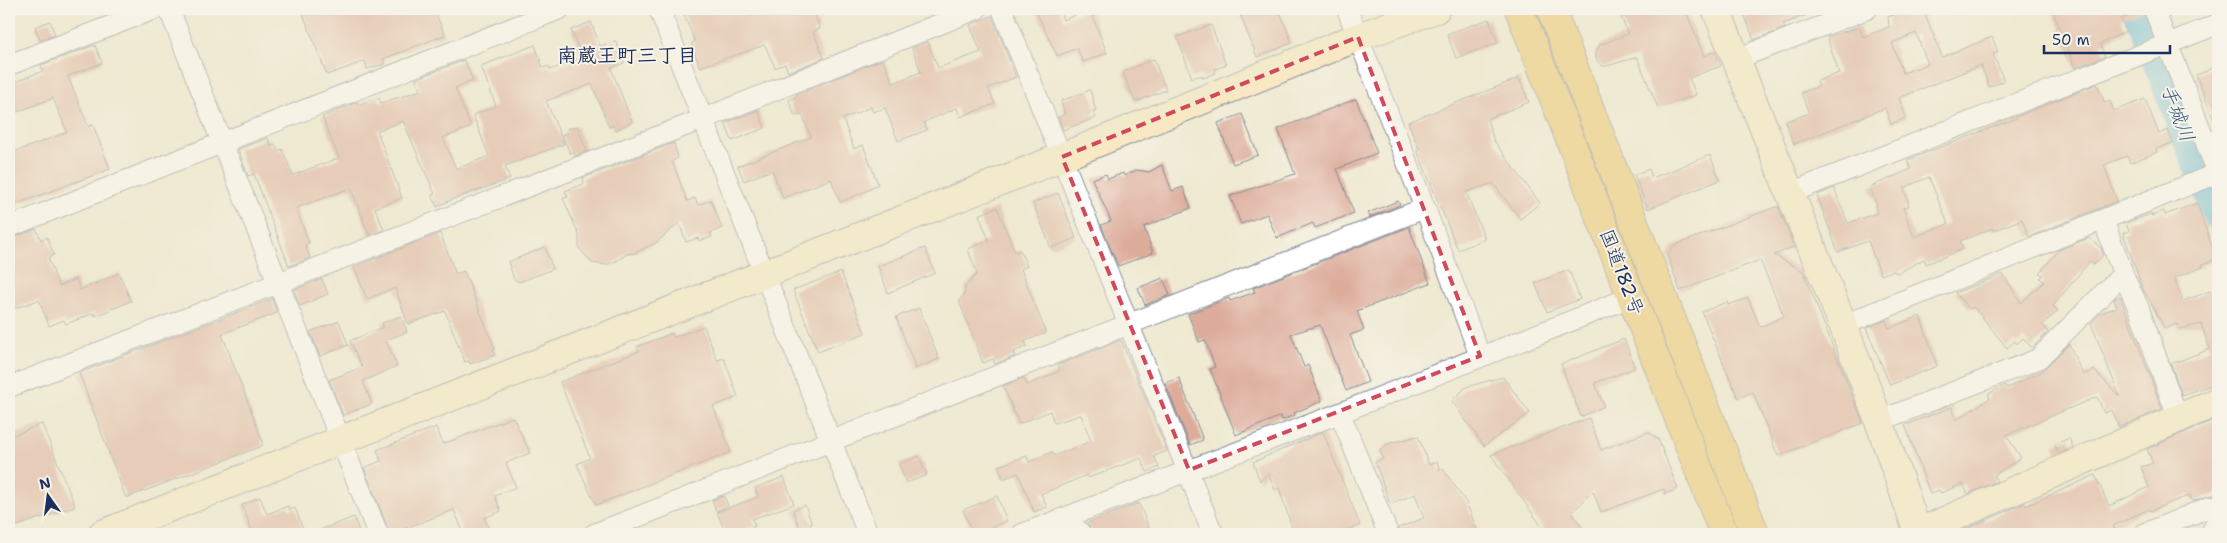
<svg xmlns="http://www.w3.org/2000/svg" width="2227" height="543" font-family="'Shantell Sans','Klee One',sans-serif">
	<rect width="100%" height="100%" fill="#f7f3e8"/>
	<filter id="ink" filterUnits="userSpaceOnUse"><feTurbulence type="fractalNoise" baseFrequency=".02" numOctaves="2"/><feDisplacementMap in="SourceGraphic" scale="10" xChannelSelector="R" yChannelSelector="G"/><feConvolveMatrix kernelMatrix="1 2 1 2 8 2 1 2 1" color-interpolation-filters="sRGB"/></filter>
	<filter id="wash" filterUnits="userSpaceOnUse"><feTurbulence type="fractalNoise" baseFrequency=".0096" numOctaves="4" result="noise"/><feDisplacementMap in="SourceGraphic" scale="20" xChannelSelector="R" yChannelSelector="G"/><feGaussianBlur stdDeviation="1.12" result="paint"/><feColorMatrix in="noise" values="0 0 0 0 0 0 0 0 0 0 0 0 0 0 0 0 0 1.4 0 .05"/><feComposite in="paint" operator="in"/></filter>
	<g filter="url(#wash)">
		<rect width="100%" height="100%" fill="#efe9d1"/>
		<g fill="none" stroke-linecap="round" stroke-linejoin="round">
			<path stroke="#63bae0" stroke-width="30" d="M2137 9 2218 217"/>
		</g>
		<g id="blocks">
			<path fill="#ddac9b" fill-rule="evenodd" d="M301 9H434L445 35 383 59 385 64 367 69 365 61 327 75Z
				M682 9H748L751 16 769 9H813L820 29 813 31 824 58 788 72 785 64 775 68 765 45 700 67 691 44 695 42Z
				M1035 9H1059L1063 20 1090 9 1107 53 1083 62 1077 48 1057 56Z
				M1238 9H1279L1292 43 1257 57Z
				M1618 9H1685L1704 56 1715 51 1721 66 1689 78 1696 95 1658 108 1637 57 1607 66H1602L1596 59V51L1600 45 1628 34Z
				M1742 9H1834L1818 15 1817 11 1783 24 1785 28 1754 40Z
				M2052 9H2142L2143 11 2121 19 2126 31 2100 44 2105 56 2075 68Z
				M1905 10 1906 13 1912 10 1914 16 1924 12 1942 57 1992 37 1998 52 1993 54 2004 81 1989 87 1981 65 1899 98 1906 118 1891 124 1885 108 1794 144 1785 122 1809 113 1801 93 1819 86 1817 81 1839 73 1827 37 1859 27 1863 37 1889 27 1888 17ZM1916 33 1928 64 1903 73 1892 43Z
				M992 16 1016 77 988 88 995 104 960 117 957 108 924 122 927 130 898 141 885 108 873 112 871 107 843 119 854 149 863 145 878 184 870 188 871 189 840 202 831 179 783 198 772 170 744 181 738 166 811 137 802 114 795 116 789 100 798 96 797 94 883 59 893 83 921 72 912 48 928 42 938 68 981 52 970 25Z
				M1489 19 1498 43 1456 58 1447 34Z
				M50 21 55 35 40 40 35 27Z
				M591 22 600 46 616 41 624 63 611 68 632 122 615 130 613 125 609 127 592 84 546 101 564 144 505 166 510 179 448 201 437 207 432 195 435 194 403 121 377 131 402 198 375 208 384 230 369 235 351 188 296 208 309 243 305 245 310 258 289 266 254 174 248 176 238 149 268 138 271 146 275 144 278 151 282 149 293 175 339 158 322 117 357 102 358 105 378 97 381 103 421 90 416 79 464 60 473 81 455 88 471 127 443 138 456 169 489 156 473 115 496 106 481 66 535 45 543 68 549 66 550 70 582 58 571 30Z
				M1211 25 1226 65 1215 69 1216 73 1203 78 1202 75 1192 78 1177 37Z
				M95 45 102 63 68 76 88 126 93 125 110 169 9 207V154L67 132 53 98 9 115V84L43 71 41 65Z
				M1154 59 1166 90 1135 102 1123 72Z
				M2218 66V130L2196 75Z
				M1519 78 1529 102 1487 119 1494 141 1540 203 1520 219 1493 183 1466 192 1485 239 1458 250 1417 150 1419 149 1408 122Z
				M2097 84 2105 103 2110 101 2114 111 2145 99 2159 134 2168 130 2173 143 2156 149 2157 152 2130 163 2127 156 2104 165 2117 201 2029 237 2022 219 1993 231V228L1960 241 1963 249 1926 264 1924 259 1898 273 1892 271 1881 275 1868 241 1838 252 1817 195 1834 188 1848 223 1877 213 1875 206 1877 205 1870 187 1911 169 1907 160 2017 118 2016 117ZM1929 177 1948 224 1914 237 1903 208 1909 206 1904 188Z
				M1090 90 1094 102 1093 103 1096 110 1093 111 1096 118 1063 130 1058 117 1065 114 1061 101Z
				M1356 99 1377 153 1337 169 1354 213 1315 228 1313 223 1277 238 1267 214 1241 224 1230 196 1295 174 1278 129Z
				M758 110 765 128 732 141 725 123Z
				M1242 114 1258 155 1233 164 1218 123Z
				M577 126 587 151 575 156 574 152 570 153 562 135 568 133 567 129Z
				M674 143 678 158 672 161 687 201 695 198 698 205 711 200 722 228 710 233 712 237 699 241 698 238 686 242 679 223 657 242 635 253 627 254 618 260 606 265 592 263 579 248V235L563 198 568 197 565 191 584 184 583 178Z
				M1710 155 1720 180 1648 209 1634 175 1649 169 1652 178Z
				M1162 165 1172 191 1183 187 1191 208 1144 227 1153 253 1118 266 1101 225 1111 221 1092 179 1106 174 1108 179 1123 173 1124 176 1136 170 1149 172Z
				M1058 193 1076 238 1051 248 1033 203Z
				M1398 201 1400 205 1370 217 1368 213Z
				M2197 203 2216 259 2202 265 2203 267 2174 278 2183 301 2218 288V383L2182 395 2171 364 2210 349 2201 324 2179 329 2177 324 2165 329 2142 287 2123 233 2129 231 2126 223 2151 214 2152 216 2164 211 2165 215Z
				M1778 206 1794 247 1774 255 1803 271 1863 423 1778 456 1753 392 1738 398 1702 312 1727 302 1728 305 1748 298 1760 327 1784 316 1760 260 1680 291 1668 256 1672 247 1683 242Z
				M997 207 1015 252 1020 250 1027 266 1021 269 1046 333 1025 341 1027 346 1013 352 1015 356 995 364 993 359 983 363 959 301 964 295 965 287 977 274 968 249 989 240 979 215Z
				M1409 227 1430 283 1357 311 1364 330 1350 335 1368 382 1346 391 1320 325 1291 334 1304 367 1308 365 1322 401 1294 413 1295 415 1282 420 1281 416 1236 435 1210 369 1215 367 1205 340 1199 342 1188 314 1229 298 1230 301 1255 292 1253 288Z
				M36 229 41 240 47 237 54 255 48 258 59 286 76 279 80 290 119 273 131 301 95 316 94 313 66 324 64 320 49 326 39 300 9 310V239Z
				M440 233 456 274 464 271 495 349 493 350 495 355 470 364 469 361 465 362 445 311 408 324 395 288 367 299 354 267Z
				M2089 238 2101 248 2103 255 2094 265 2090 261 2053 306 2058 311 2042 325 2048 332 2032 348 2023 338 2017 344 2015 341 2007 348 1974 307 1970 309 1955 293 2003 274 2021 303 2044 282 2040 278 2043 275 2039 273 2059 250Z
				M545 247 553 269 519 282 514 279 508 262Z
				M925 248 935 273 888 293 878 266Z
				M1569 270 1580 299 1547 312 1535 283Z
				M841 272 865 333 818 352 793 290Z
				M1163 278 1170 295 1145 305 1138 288Z
				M322 279 328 294 300 306 294 290Z
				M2120 296 2162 409 2119 427 2112 410 2104 413 2097 397 2006 435 2021 458 1994 475 1997 481 1968 494 1963 484 1941 493 1939 490 1930 494 1905 425 1952 407 1956 420 1990 398 1988 394 2005 385 2007 388 2041 372 2069 344 2083 375 2094 370 2120 397 2091 323 2101 313 2117 307 2114 299Z
				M272 299 277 313 222 334 262 440V446L126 498 79 373Z
				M919 308 939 359 914 369V363L896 317Z
				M401 316 407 332 386 340 397 366 363 381 372 404 343 415 329 380 362 367 350 341 383 327 382 323Z
				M1920 316 1937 366 1890 385 1866 328 1886 320 1889 328Z
				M339 321 348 345 320 356 310 332Z
				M704 326 717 360 724 358 738 397 713 406 731 452 596 505 577 464 590 458 560 382 639 351 637 347 672 333 674 337Z
				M1624 339 1635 368 1595 383 1604 406 1581 417 1561 364Z
				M1121 340 1167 451 1154 456 1159 467 1147 472 1141 458 1088 478 1087 475 1041 494 1047 507 1034 512 1018 473 1003 479 998 466 1027 456 1029 462 1052 452 1054 456 1091 441 1081 415 1054 423 1050 411 1019 424 1003 386 1024 378 1027 385 1060 371 1058 365Z
				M1503 377 1530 413 1484 446 1452 401 1466 387Z
				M1179 378 1203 440 1190 445 1165 383Z
				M513 417 530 453 506 463 516 487 495 496 501 511 484 518 491 534H464L454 510 390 534 364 468 381 461 377 450 436 427 443 444Z
				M1589 418 1601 450 1648 432 1658 439 1678 489 1665 494 1664 489 1601 512 1593 491 1572 513 1587 534H1547L1491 455Z
				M2218 418V485L2216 494 2192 501 2190 495 2150 511 2149 509 2113 526 2117 534H1966L1964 530 2025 503 2026 506 2095 475 2109 506 2149 487 2141 467 2153 463 2147 449Z
				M42 424 75 506 17 526 16 524 9 527V437Z
				M1323 432 1360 525 1338 534H1294L1279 488 1275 490 1268 473 1260 481 1253 462Z
				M1418 436 1429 465 1437 462 1440 470 1443 469 1466 502 1479 534H1400L1398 528 1424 518 1415 494 1390 504 1375 462 1383 459 1380 451 1387 444Z
				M2069 438 2073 447 2059 454 2054 445Z
				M919 456 927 475 906 483 899 464Z
				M784 477 794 504 752 519 755 526 733 534H726L717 512 758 497 755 488Z
				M724 496 728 506 716 511 712 500Z
				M997 496 1007 521 973 534 963 510Z
				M260 497 267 514 288 506 290 510 295 508 305 534H253L242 505Z
				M1139 503 1151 534H1093L1087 523Z
				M805 505 812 524 800 529 793 510Z
				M354 517 360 534H312V533Z"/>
		</g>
	</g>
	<g filter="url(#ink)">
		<use href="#blocks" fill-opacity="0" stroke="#858c98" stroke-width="1"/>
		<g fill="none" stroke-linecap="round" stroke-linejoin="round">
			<defs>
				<path id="street" d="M169 9 378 534
					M659 9 868 534
					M1002 9 1213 534
					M1347 9 1425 208 1480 356
					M2154 9 2218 174
					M1736 59 1867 9
					M9 65 155 9
					M1790 193 2218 24
					M9 227 560 9
					M2124 276 2139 309 2178 418
					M1843 325 2218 173
					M9 387 703 119 977 9
					M1340 413 1388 534
					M1879 421 2038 359 2116 281 2124 276 2103 220
					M1068 517 1081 534
					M594 534 1425 208
					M1022 534 1340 413 1631 297
					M2144 534 2209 507H2218
					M2211 534 2218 518"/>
				<path id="secondary" d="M1716 9 1843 325 1879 421 1918 533
					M102 534 1062 157 1358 37 1436 9
					M1915 534 2218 401"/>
				<path id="highway" d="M1519 9 1724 534
					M1551 9 1755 534"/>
			</defs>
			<use href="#street" stroke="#858c98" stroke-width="22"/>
			<use href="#secondary" stroke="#858c98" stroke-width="30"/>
			<use href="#highway" stroke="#858c98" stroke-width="30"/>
			<use href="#street" stroke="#fff" stroke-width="20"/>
			<use href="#secondary" stroke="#f8e8c3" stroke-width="28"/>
			<use href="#highway" stroke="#eec569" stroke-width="28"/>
		</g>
	</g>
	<path d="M0 0H2227V543H0ZM1358 37 1480 356 1189 470 1062 157Z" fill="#efe9d1" fill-opacity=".55" fill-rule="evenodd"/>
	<path fill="none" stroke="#d1495b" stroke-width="4" stroke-dasharray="10 6" stroke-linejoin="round" d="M1358 37 1480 356 1189 470 1062 157Z"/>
	<g text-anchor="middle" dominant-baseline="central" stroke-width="4" stroke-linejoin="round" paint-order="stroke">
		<g font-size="19" fill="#1b2f5e" stroke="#f7f3e8">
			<text transform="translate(1622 272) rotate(69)">国道182号</text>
		</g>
		<g font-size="20" font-weight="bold" fill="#1b2f5e" stroke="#f7f3e8">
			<text x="627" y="55">南蔵王町三丁目</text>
		</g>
		<g font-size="20" font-style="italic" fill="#315985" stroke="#f7f3e8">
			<text transform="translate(2178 113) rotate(69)">手城川</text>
		</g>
	</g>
	<rect width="2227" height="543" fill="none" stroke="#f7f3e8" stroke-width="30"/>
	<g transform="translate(48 496) rotate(346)" stroke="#f7f3e8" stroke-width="4" paint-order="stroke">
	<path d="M0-4L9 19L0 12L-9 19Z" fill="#1b2f5e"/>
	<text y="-8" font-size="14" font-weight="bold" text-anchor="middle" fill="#1b2f5e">N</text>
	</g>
	<path d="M2044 45v8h126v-8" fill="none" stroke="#1b2f5e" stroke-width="2.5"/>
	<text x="2052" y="45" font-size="15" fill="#1b2f5e" stroke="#f7f3e8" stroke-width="4" paint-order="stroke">50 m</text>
</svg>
